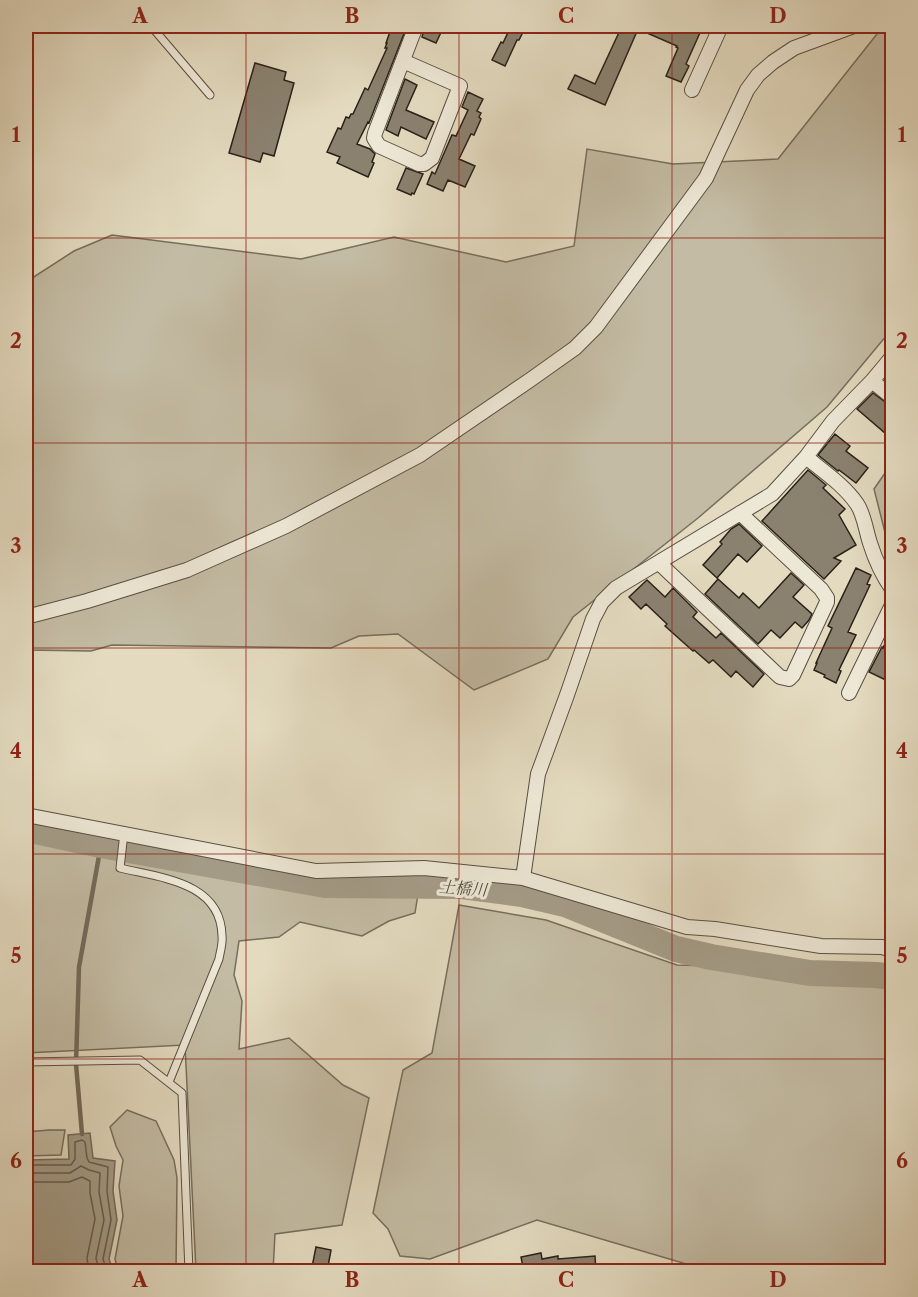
<svg xmlns="http://www.w3.org/2000/svg" width="918" height="1297" font-family="'Libre Caslon Text','Noto Serif JP',serif">
	<rect width="100%" height="100%" fill="#e3dabf"/>
	<filter id="stains"><feTurbulence type="fractalNoise" baseFrequency=".00333" numOctaves="4"/><feColorMatrix values="0 0 0 0 .2 0 0 0 0 .09 0 0 0 0 .02 0 0 0 .5 -.17"/></filter>
	<radialGradient id="worn" r=".72"><stop offset=".6" stop-color="#630" stop-opacity="0"/><stop offset="1" stop-color="#630" stop-opacity=".3"/></radialGradient>
	<path fill="#c3bba3" stroke="#766e5e" stroke-width="1.5" d="M878 26H892V329L827 407 698 518 573 617 548 659 474 690 398 634 359 636 331 648 112 645 91 651 26 650V282L74 251 112 235 301 259 394 237 506 262 574 246 587 149 673 164 778 159 877 34Z
		M892 463V560L874 489Z
		M26 834 88 850 419 888 415 913 389 921 362 936 300 922 279 937 239 941 234 975 242 1001 239 1049 289 1038 343 1085 369 1098 342 1225 275 1234 273 1271H196L185 1045 26 1053Z
		M459 905 546 920 677 965 855 970 892 978V1271H710L537 1220 430 1259 400 1256 388 1229 373 1213 403 1070 432 1053Z
		M127 1110 156 1121 174 1160 177 1178 176 1271H118L115 1259 123 1216 119 1186 123 1160 116 1146 110 1127Z
		M49 1130H65L61 1155 26 1156V1132Z"/>
	<path fill="#a49b86" stroke="#736a5a" stroke-width="1.5" d="M90 1133 93 1158 115 1161 113 1191 117 1220 109 1259 113 1271H26V1160L69 1159 68 1135Z"/>
	<g fill="none" stroke-linecap="round" stroke-linejoin="round">
		<path stroke="#665e4f" stroke-width="1.5" d="M26 1165H71L75 1159V1142L82 1140 85 1142 87 1158 89 1162 108 1167 107 1191 111 1220 103 1259 107 1272
			M26 1173H70L81 1166 89 1170 100 1173 99 1192 104 1220 96 1258 99 1272
			M26 1182H69L82 1177 90 1181V1193L95 1219 87 1258 89 1272"/>
		<path stroke="#736a5a" stroke-width="4.5" d="M82 1134 76 1064 79 967 101 845"/>
		<path stroke="#a49b86" stroke-width="26" d="M26 829 101 845 325 885 462 886 522 894 565 904 676 949 711 957 810 973 876 975 892 977"/>
	</g>
	<path fill="#8a816f" stroke="#292118" stroke-width="1.5" d="M392 26H407L369 123 368 122 357 144 370 149 375 154 372 162 374 163 368 177 337 163 340 157 327 152 338 128 341 129 346 117 349 118 351 114H353L365 88 368 90 387 48H385L387 43H386Z
		M425 26H444L436 43 422 37Z
		M511 26H526L519 40H517L505 66 492 60 501 42 503 43Z
		M622 26H703L686 64 689 66 681 82 666 76 678 48 676 47 677 46 638 29 605 105 568 89 575 75 595 84Z
		M255 63 286 72 284 80 294 83 274 156 263 153 260 162 229 153Z
		M405 79 417 85 406 110 434 122 426 139 401 127 398 136 386 130Z
		M468 92 483 99 477 111 481 113 479 117 481 119 474 135 471 134 459 159 475 166 465 187 448 180 443 191 427 184 432 172 435 174 452 135 456 136 468 110 462 107Z
		M406 168 423 174 414 194 412 193 411 195 397 189Z
		M873 393 892 407V439L857 409Z
		M835 434 850 446 846 451 868 468 856 483 839 470 838 471 818 455Z
		M808 470 826 485 823 488 845 509 839 515 856 545 834 558 841 561 824 579 762 521Z
		M739 524 762 546 747 562 738 554 717 578 703 565 722 544 720 542 731 529Z
		M856 568 871 575 867 584 870 585 848 632 856 635 839 670 841 671 836 683 824 677 825 675 814 670 817 663H816L832 628 828 626Z
		M791 573 804 585 793 597 812 614 809 620 802 628 795 622 780 638 771 630 758 644 705 594 718 579 739 598 743 593 759 608Z
		M647 580 665 597 673 588 697 612 693 617 716 638 721 633 764 674 753 687 736 671 731 677 713 660 709 663 694 650 693 651 665 626 667 624 646 604 641 609 629 597Z
		M892 628V683L869 672 882 647 883 648Z
		M316 1247 331 1250 327 1272H311Z
		M541 1253 542 1259 558 1256V1259L595 1256 596 1272H524L521 1257Z"/>
	<g fill="none" stroke-linecap="round" stroke-linejoin="round">
		<defs>
			<path id="lane" d="M151 26 210 95
				M124 833 120 868C161 878 221 882 222 936 223 944 220 952 219 959L169 1082
				M26 1062 140 1060 182 1093 189 1272"/>
			<path id="street" d="M403 61 460 86 432 158 424 164H419L379 146 374 138 375 133 416 26
				M692 90 721 26
				M872 381 892 397
				M806 457C823 471 844 485 857 504 864 514 866 531 870 543 875 559 883 576 892 589
				M659 563 780 677 789 679 793 675 827 602V598L821 589 740 513
				M26 617 87 601 187 570 286 526 420 455 530 380 575 348 596 327 706 178 747 90 758 75 773 62 794 48 854 26
				M849 693 892 605
				M26 815 316 871 424 868 523 878 687 927 715 929 821 946 882 947 892 950
				M523 878 538 774 567 695 593 619 602 602 616 588 772 494 806 457 833 421 872 381 892 357"/>
		</defs>
		<use href="#lane" stroke="#584f42" stroke-width="9"/>
		<use href="#street" stroke="#584f42" stroke-width="16"/>
		<use href="#lane" stroke="#ede7d5" stroke-width="7"/>
		<use href="#street" stroke="#ede7d5" stroke-width="14"/>
	</g>
	<path fill="none" stroke="#8f2418" stroke-width="1.5" stroke-opacity="0.55" d="M246 26V1272M459 26V1272M672 26V1272M26 238H892M26 443H892M26 648H892M26 854H892M26 1059H892"/>
	<g text-anchor="middle" dominant-baseline="central" stroke-width="6" stroke-linejoin="round" paint-order="stroke">
		<g font-size="16" font-style="italic" fill="#544c3e" stroke="#ede7d5">
			<text transform="translate(463 888) rotate(4)">土橋川</text>
		</g>
	</g>
	<rect width="918" height="1297" fill="none" stroke="#e3dabf" stroke-width="66"/>
	<rect x="33" y="33" width="852" height="1231" fill="none" stroke="#8f2418" stroke-width="2"/>
	<g font-size="20" text-anchor="middle" font-weight="bold" fill="#8f2418">
		<text x="140" y="23">A</text>
		<text x="352" y="23">B</text>
		<text x="566" y="23">C</text>
		<text x="778" y="23">D</text>
		<text x="16" y="142">1</text>
		<text x="902" y="142">1</text>
		<text x="16" y="348">2</text>
		<text x="902" y="348">2</text>
		<text x="16" y="553">3</text>
		<text x="902" y="553">3</text>
		<text x="16" y="758">4</text>
		<text x="902" y="758">4</text>
		<text x="16" y="963">5</text>
		<text x="902" y="963">5</text>
		<text x="16" y="1168">6</text>
		<text x="902" y="1168">6</text>
		<text x="140" y="1287">A</text>
		<text x="352" y="1287">B</text>
		<text x="566" y="1287">C</text>
		<text x="778" y="1287">D</text>
	</g>
	<rect width="100%" height="100%" filter="url(#stains)"/>
	<rect width="100%" height="100%" fill="url(#worn)"/>
</svg>
